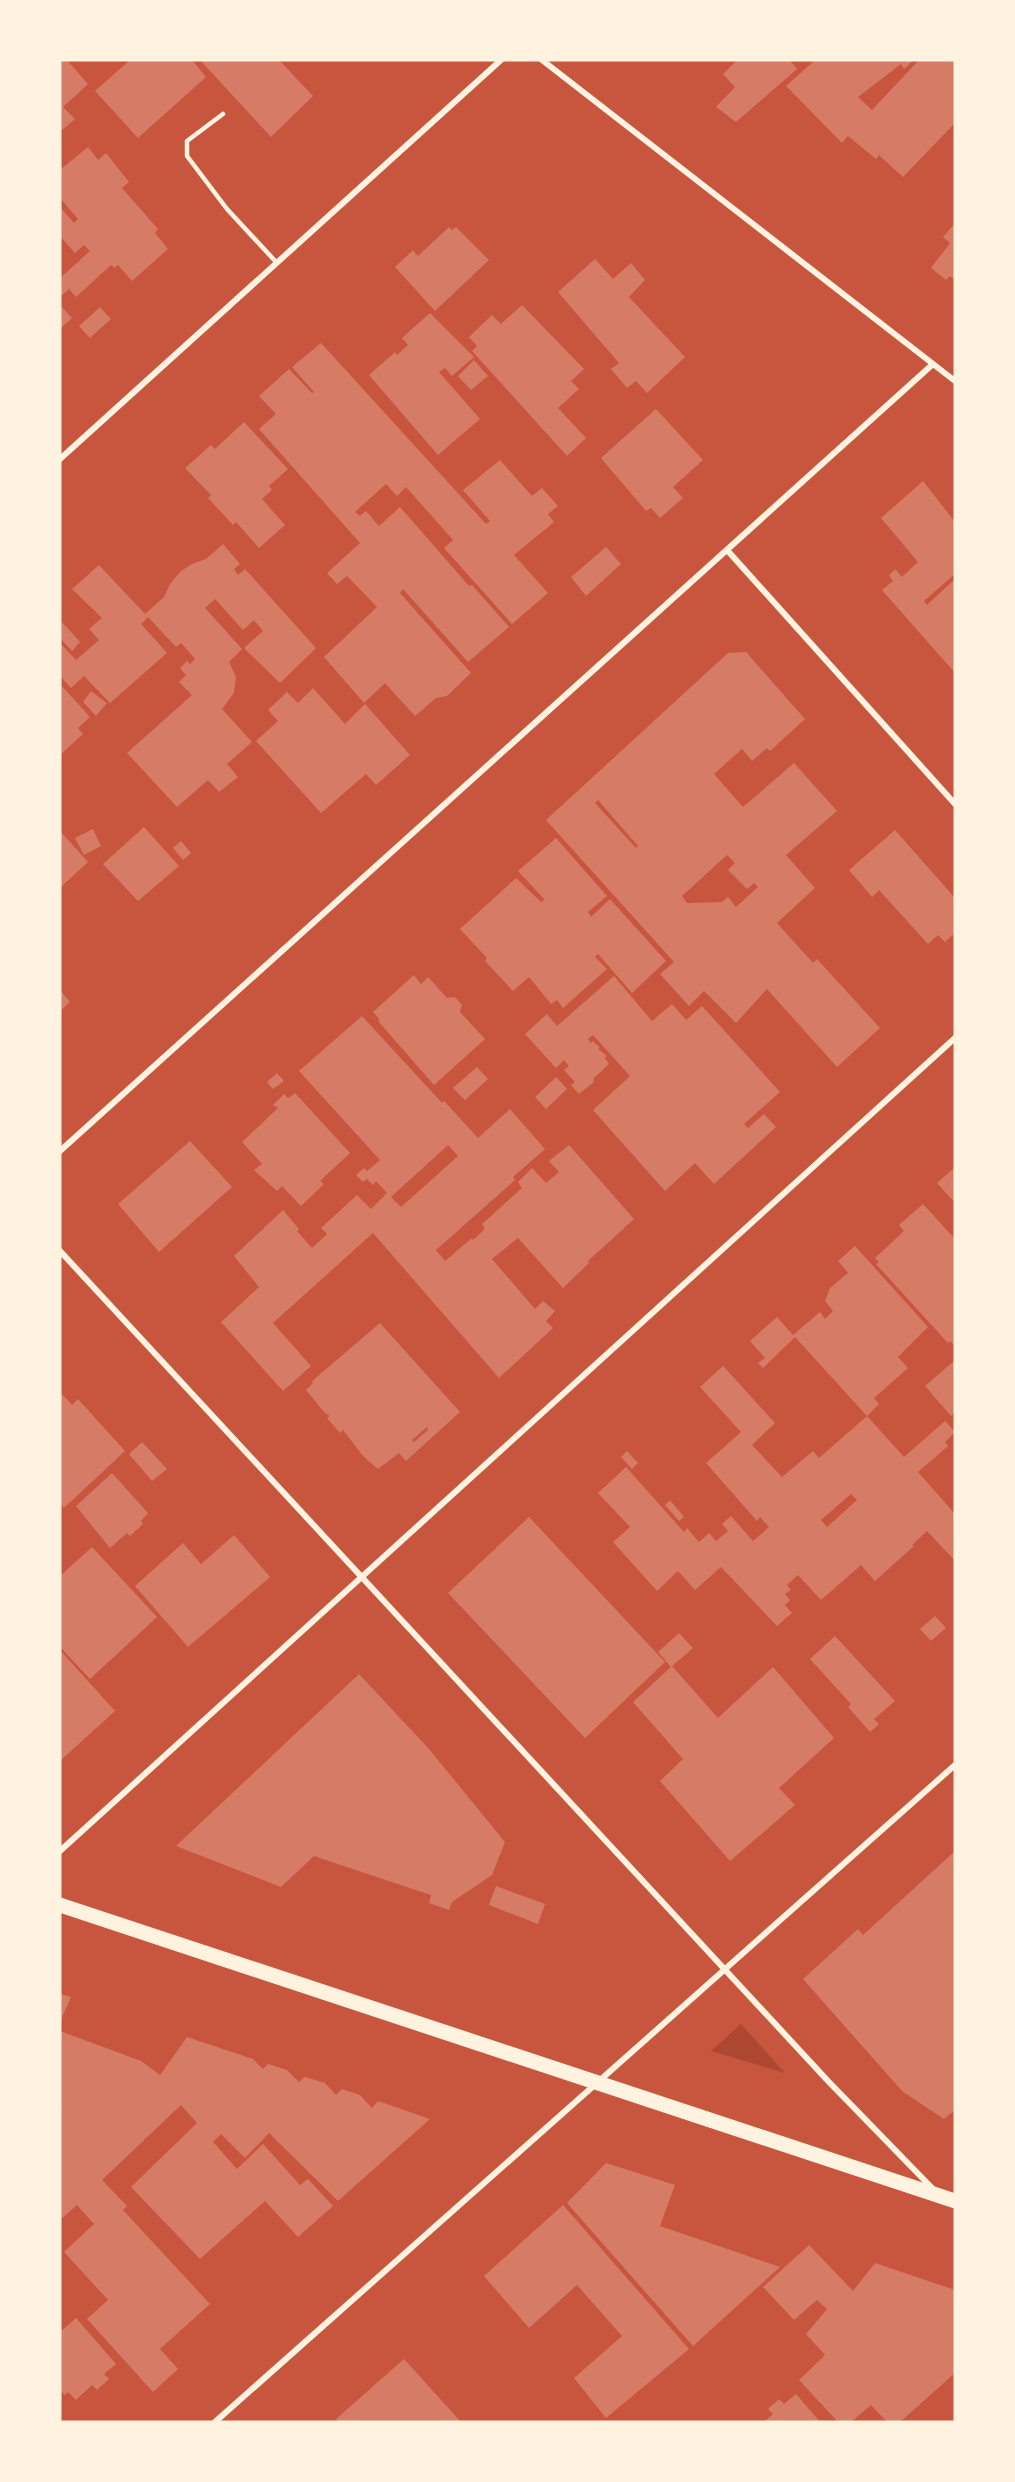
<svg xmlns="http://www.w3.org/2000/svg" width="1015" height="2482" font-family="Inter,sans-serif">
	<rect width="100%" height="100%" fill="#c8553d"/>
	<path fill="#ae4732" d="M741 2024 785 2073 711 2051Z"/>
	<path fill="#d67c66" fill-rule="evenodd" d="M60 60H67L88 84 63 107 75 119 61 131Z
		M130 60H192L206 77 138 138 95 91Z
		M200 60H279L313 96 271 137Z
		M737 60H790L797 69 736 122 716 107 735 87 723 74Z
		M815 60H914L904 69 901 64 858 97 872 110 919 60H955V123L903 177 879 155 876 159 848 136 842 143 786 86Z
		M88 147 98 160 106 153 129 182 122 188 158 229 155 233 168 249 132 281 118 265 115 268 111 265 76 297 69 289 60 297V278L90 251 84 245 75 253 60 236V207L74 223 78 219 60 198V170Z
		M955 223V275L953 279 950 276 946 280 931 268 950 243 943 237Z
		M449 227 452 230 456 227 489 260 435 311 395 267 413 250 418 256Z
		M595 259 613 279 631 263 645 280 629 297 685 357 647 393 636 381 627 388 611 369 619 363 558 292Z
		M60 305 72 318 60 329Z
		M522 305 584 369 571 381 579 389 558 408 586 438 567 456 472 351 477 346 469 337 492 315 501 324Z
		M100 307 111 319 90 338 79 326Z
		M430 313 474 357 452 376 445 368 439 372 480 419 438 455 369 375 395 352 397 355 408 345 402 338Z
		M321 343 486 524 490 521 463 490 500 460 532 496 542 488 558 506 548 514 554 522 514 555 548 593 512 624 444 548 453 540 406 487 397 496 386 484 355 512 360 516 366 511 379 526 400 507 469 586 472 585 509 627 468 662 403 589 400 593 471 673 447 696 436 698 415 716 385 683 364 703 324 657 377 607 347 576 337 584 327 573 360 543 259 429 276 414 259 396 289 369 312 393 314 392 292 367Z
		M474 360 488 376 471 390 458 376Z
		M656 409 703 460 673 487 683 498 660 518 651 508 646 511 601 458Z
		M244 422 288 469 269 486 272 490 262 499 285 525 259 548 236 522 233 525 208 498 211 495 185 468 211 445 215 449Z
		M923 481 955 522V574L924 601 927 605 955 579V673L882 590 893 581 889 575 895 569 902 577 918 562 881 518Z
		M223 544 240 564 234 569 238 575 245 569 316 648 280 683 244 648 263 631 254 620 243 630 215 599 205 608 242 649 229 662 236 677 234 693 222 709 252 742 227 764 238 777 219 792 208 780 177 807 127 753 192 695 179 682 186 675 180 668 187 661 190 664 195 659 181 643 176 647 148 617 141 624 167 653 110 703 84 676 71 688 60 676V643L76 660 99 640 89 629 102 618 72 589 99 565 145 614 164 597 170 584 180 572 192 564 206 559Z
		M606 547 621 564 586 596 571 577Z
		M62 622 80 642 72 651 60 638Z
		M746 652 805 719 770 751 767 748 752 761 742 749 714 774 743 807 794 763 837 811 786 855 815 888 777 923 813 963 817 959 880 1028 837 1067 767 989 736 1023 704 991 689 1006 660 974 674 962 546 820 728 653ZM598 800 638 846 636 848 595 803ZM727 855 735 863 728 870 747 889 754 883 758 887 736 907 728 897 722 902 687 903 682 896Z
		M60 684 90 717 78 728 83 734 60 755Z
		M313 688 345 724 365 704 410 755 376 785 366 774 321 813 256 741 278 721 268 710 287 692 298 703Z
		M91 691 107 703 96 716 83 702Z
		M144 827 179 866 138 901 103 864Z
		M93 829 101 846 84 855 75 838Z
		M895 830 955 898V933L945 942 938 935 928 944 879 890 872 897 849 870Z
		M60 831 88 862 60 888Z
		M556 838 607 896 588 912 591 917 610 899 666 961 632 993 598 954 595 957 607 969 563 1008 557 1000 551 1004 529 977 513 991 485 961 487 958 460 929 516 878 541 902 545 900 518 871Z
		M181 841 191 853 183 860 173 848Z
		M414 975 421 984 428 977 447 998 455 997 462 1005 460 1012 485 1039 434 1085 378 1021 380 1020 373 1012Z
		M614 976 652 1021 672 1004 686 1020 702 1006 780 1092 744 1124 748 1128 764 1114 776 1127 714 1184 695 1163 665 1191 593 1110 630 1076 593 1035 588 1039 591 1043 593 1041 600 1048 598 1049 606 1055 605 1058 609 1064 593 1079 594 1082 579 1094 571 1085 575 1082 564 1070 569 1066 564 1060 556 1068 525 1034 547 1014 557 1026Z
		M60 990 70 1002 60 1011Z
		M362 1016 442 1103 444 1101 478 1138 510 1109 545 1149 513 1177 515 1180 436 1250 445 1261 472 1238 473 1240 485 1229 482 1224 522 1188 518 1182 532 1168 546 1183 559 1172 549 1161 569 1145 634 1219 588 1261 589 1263 563 1288 518 1238 492 1259 535 1309 543 1301 555 1311 546 1321 553 1328 499 1378 373 1233 273 1323 311 1366 283 1391 221 1322 259 1287 234 1256 283 1210 299 1229 297 1231 312 1248 327 1234 321 1228 357 1195 371 1209 387 1193 376 1181 373 1185 367 1179 363 1182 356 1175 364 1168 367 1171 380 1160 299 1071ZM448 1145 458 1156 401 1207 391 1197Z
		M477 1067 488 1079 465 1100 453 1088Z
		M277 1073 284 1081 273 1089 267 1082Z
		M556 1077 567 1089 546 1109 535 1097Z
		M295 1093 350 1153 320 1181 324 1184 301 1206 282 1186 277 1191 254 1170 262 1164 242 1142 278 1108 273 1105 284 1094 288 1098Z
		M190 1141 232 1187 159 1252 118 1204Z
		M955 1167V1203L937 1183Z
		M923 1204 955 1239V1346L950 1341 948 1343 876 1264 879 1262 875 1258 904 1231 899 1225Z
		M855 1246 928 1327 898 1357 908 1368 874 1398 879 1404 867 1416 904 1457 945 1421 955 1432 945 1442 948 1446 918 1472 955 1514V1561L927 1531 912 1545 914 1546 875 1581 861 1565 821 1600 798 1575 787 1585 791 1590 785 1594 790 1600 785 1605 792 1613 777 1626 721 1567 695 1590 678 1571 657 1591 613 1542 630 1527 598 1493 626 1467 684 1532 687 1528 699 1542 709 1533 716 1541 728 1531 722 1524 731 1516 753 1541 769 1527 760 1517 757 1521 706 1463 741 1432 700 1387 723 1366 735 1379 775 1423 752 1445 782 1477 813 1451 819 1458 867 1416 795 1337 763 1368 758 1363 765 1358 750 1341 777 1317 793 1335 820 1312 825 1319 833 1311 825 1301 830 1288 848 1273 838 1261ZM851 1494 857 1500 827 1527 821 1520Z
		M380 1323 460 1412 406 1461 399 1453 378 1469 363 1456 343 1430 340 1433 327 1418 330 1416 324 1412 306 1390 313 1383 312 1381ZM427 1427 428 1430 414 1442 412 1440Z
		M955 1360V1412L951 1416 925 1386Z
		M60 1392 72 1405 78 1399 125 1451 64 1508 60 1503Z
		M142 1442 167 1469 152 1481 129 1454Z
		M627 1451 638 1463 632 1469 621 1457Z
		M112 1473 148 1513 141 1521 143 1524 130 1536 127 1533 110 1548 76 1506Z
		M670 1500 684 1517 679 1521 665 1505Z
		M529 1517 665 1662 585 1738 448 1593Z
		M234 1535 270 1577 188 1647 135 1586 183 1543 201 1564Z
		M92 1547 157 1617 90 1679 60 1647V1576Z
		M935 1616 946 1628 931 1641 920 1629Z
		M679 1633 693 1648 671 1667 658 1652Z
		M835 1636 895 1701 874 1719 879 1724 870 1732 848 1707 851 1704 810 1659Z
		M60 1650 115 1711 60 1761Z
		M672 1666 718 1718 773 1667 834 1738 779 1788 795 1805 730 1861 660 1781 683 1759 633 1702Z
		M359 1674 429 1749 505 1842 492 1875 452 1902 449 1910 429 1903 431 1895 314 1856 281 1887 176 1846Z
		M955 1851V2110L944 2119 902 2091 803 1979 858 1929 863 1935Z
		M496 1886 545 1904 538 1924 489 1905Z
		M60 1994 71 1997 60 2022Z
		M60 2031 141 2061 160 2075 187 2037 253 2059 263 2069 268 2064 287 2070 299 2082 305 2077 325 2083 336 2095 342 2089 360 2095 372 2108 378 2101 430 2119 338 2201 269 2133 245 2158 221 2134 213 2142 237 2169 263 2144 300 2185 308 2179 333 2206 298 2237 265 2201 200 2259 131 2187 197 2123 181 2105 102 2180 127 2206 123 2210 210 2304 160 2349 178 2369 153 2392 87 2319 108 2300 64 2252 94 2224 77 2205 60 2220V2106L62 2104 60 2103Z
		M606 2163 675 2185 660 2226 780 2267 693 2346 567 2203Z
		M563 2205 689 2349 606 2418 574 2378 622 2336 577 2285 529 2328 484 2276Z
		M809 2245 853 2291 875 2263 955 2290V2373L900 2422H887L871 2405 851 2422H838L799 2380 825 2355 806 2334 827 2309 817 2300 794 2320 763 2287Z
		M76 2318 116 2364 104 2374 109 2379 97 2390 92 2385 76 2400 68 2392 65 2395 60 2390V2332Z
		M404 2359 461 2422H339L336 2419Z
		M796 2394 820 2422H764L773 2414 768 2409 779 2399 784 2404Z"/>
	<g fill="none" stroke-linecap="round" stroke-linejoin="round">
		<path stroke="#fff3e0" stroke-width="4.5" d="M223 114 187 141V156L227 209 277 263"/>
		<path stroke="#fff3e0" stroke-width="6" d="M542 60 955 381
			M60 459 501 60
			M727 550 955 804
			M60 1151 933 364
			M60 1251 828 2081 932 2188
			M60 1851 955 1038
			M215 2422 955 1765"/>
		<path stroke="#fff3e0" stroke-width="15" d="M60 1905 955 2201"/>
	</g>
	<rect width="1015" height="2482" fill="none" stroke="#fff3e0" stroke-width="123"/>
</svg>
